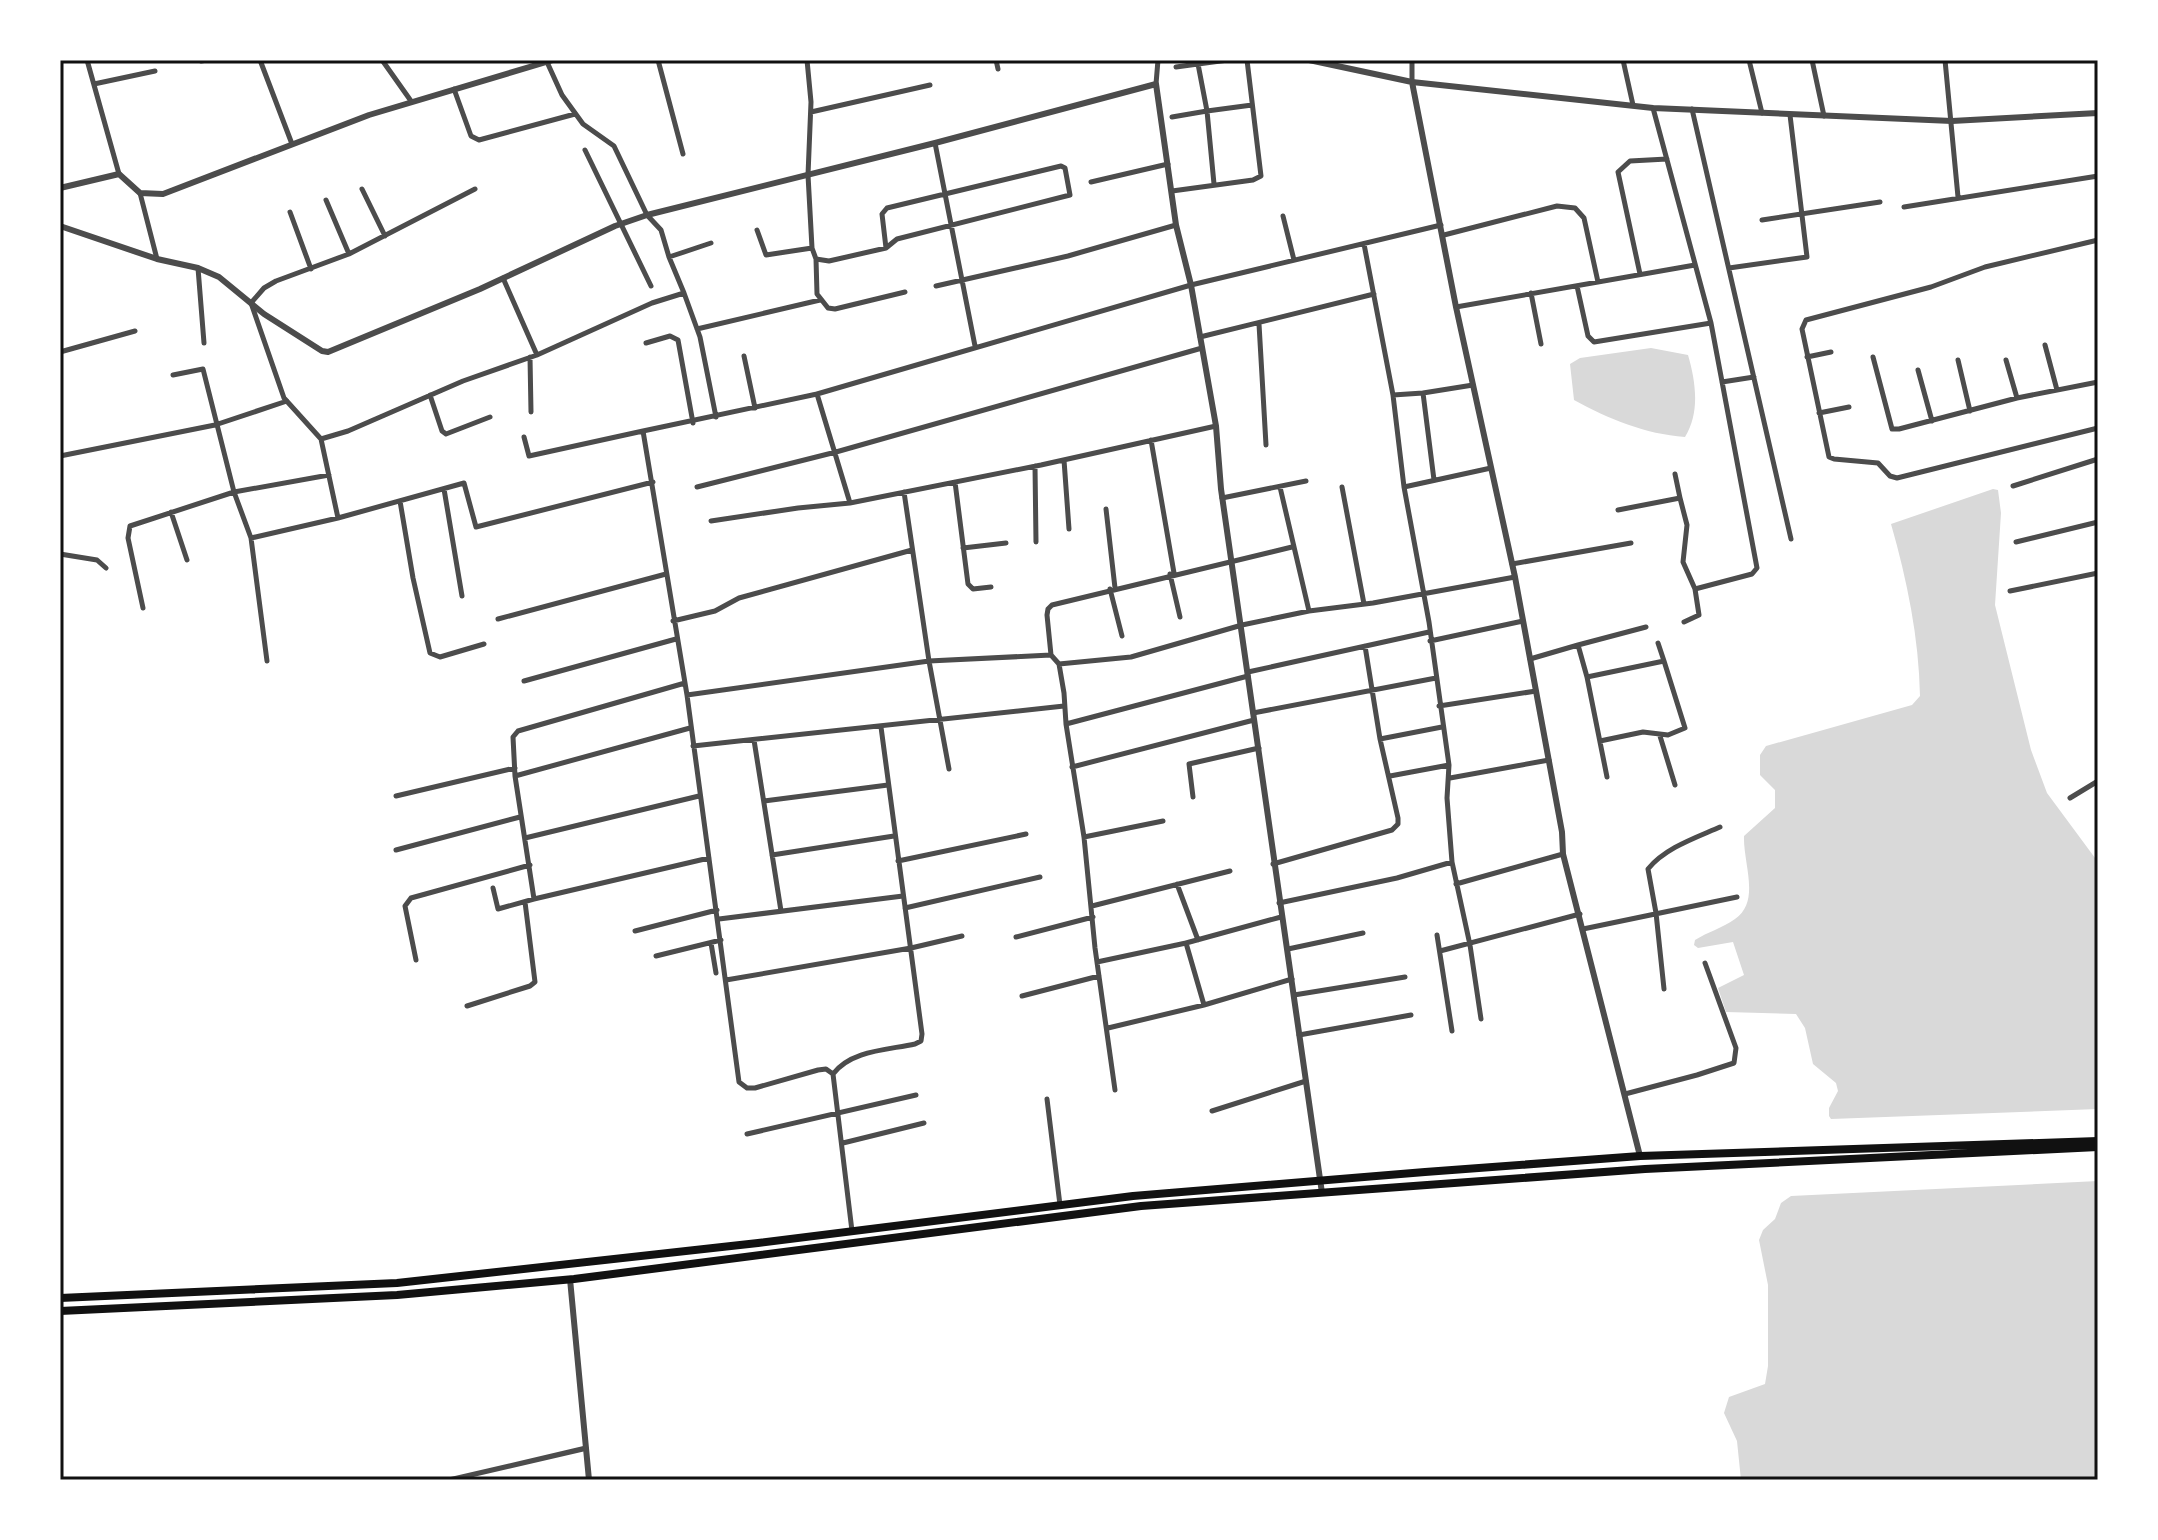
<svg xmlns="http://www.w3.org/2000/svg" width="2158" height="1540" font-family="Montserrat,sans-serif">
	<rect width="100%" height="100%" fill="#fff"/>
	<path fill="#d9d9d9" d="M1651 348 1688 355C1696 382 1700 413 1685 437 1645 434 1609 419 1574 400L1570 364 1580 358Z
		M1993 489 1998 490 2001 513 1995 605 2031 750 2047 793 2098 862V1109L1831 1119 1829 1116V1108L1838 1091 1836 1083 1813 1064 1805 1028 1796 1014 1726 1012 1718 988 1744 975 1733 942 1698 948 1694 945 1695 940C1708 932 1722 928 1735 919 1761 901 1743 864 1744 836L1775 808V790L1760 775V755L1766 746 1912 705 1920 696C1919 638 1907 580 1891 524Z
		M2098 1181V1480H1741L1737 1441 1724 1413 1729 1397 1765 1384 1768 1366V1285L1759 1240 1763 1230 1775 1219 1781 1203 1791 1196Z"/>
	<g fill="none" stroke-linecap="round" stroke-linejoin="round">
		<path stroke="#4c4c4c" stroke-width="5" d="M87 60 119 174
			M260 60 292 144
			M382 60 411 101
			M658 60 683 154
			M807 60 811 102 808 175 812 248 816 259 829 261 886 248 897 239 1070 195 1065 168 1061 166 887 208 882 214 886 248
			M996 60 998 69
			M1412 60V82
			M1623 60 1633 105
			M1749 60 1762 113
			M1812 60 1824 116
			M1945 60 1958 197
			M201 61 207 60
			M1176 67 1198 64
			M94 84 155 71
			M1156 84 1158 60
			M454 89 471 136 479 140 575 114
			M1653 108 1711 323 1757 568 1752 574 1695 589 1699 615 1684 622
			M1692 109 1791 539
			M811 112 930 85
			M1172 117 1207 111 1198 64 1228 60
			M935 143 975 346
			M585 150 651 286
			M1091 182 1168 164
			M1214 184 1207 111 1252 105
			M362 189 385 236
			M1172 191 1253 180 1261 176 1247 60
			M140 193 157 259
			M326 200 349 254
			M1904 207 2098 176
			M290 212 311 269
			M1283 216 1294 260
			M1762 220 1880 202
			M757 230 766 255 812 248
			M1444 235 1557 206 1575 208 1584 218 1598 282
			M2098 240 1985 267 1931 287 1806 320 1802 329 1829 457 1834 459 1878 463 1890 476 1897 478 2098 428
			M1364 244 1393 395 1404 487 1429 622 1449 765 1447 798 1452 862 1470 945 1481 1019
			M669 257 711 243
			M816 259 817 294 828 308 835 309 905 292
			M198 268 204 343
			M1729 268 1807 257 1790 115
			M1640 274 1618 172 1630 161 1667 159
			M503 278 537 355
			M936 286 1068 256 1176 225
			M1577 286 1588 336 1594 342 1711 323
			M684 293 700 337 716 417
			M1531 293 1541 344
			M1456 307 1695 265
			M1259 324 1266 445
			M697 329 820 300
			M1200 337 1374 294
			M646 343 670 336 678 340 693 423
			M2045 345 2057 390
			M60 352 135 331
			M744 356 755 408
			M530 357 531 412
			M1807 357 1831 352
			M1873 357 1892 429H1899L2017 398 2098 382
			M1958 360 1970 411
			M2006 360 2017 398
			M1918 370 1932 421
			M173 375 203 369 234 492 251 538 267 661
			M1722 382 1754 377
			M817 394 850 503
			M430 395 442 431 446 434 490 417
			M1393 395 1423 393
			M1819 413 1849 407
			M524 437 529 456 643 431
			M321 439 348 431 463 381 537 355 652 303 684 293 669 257 661 230 647 215 614 146 583 124 562 95 547 62
			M1151 440 1174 573
			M60 456 215 425 287 401
			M1064 460 1069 529
			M1035 466 1036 542
			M1675 474 1680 498
			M1434 480 1423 393 1473 385
			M955 482 968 584 973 589 991 587
			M2013 486 2098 459
			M697 487 836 452 1202 348
			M1280 487 1309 611
			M1342 487 1364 604
			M1404 487 1491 468
			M444 489 462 596
			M904 492 929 661 949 769
			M1222 498 1306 481
			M400 501 413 578 430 653 440 657 484 644
			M1106 509 1115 588
			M1618 510 1680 498 1687 525 1683 562 1695 589
			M171 512 187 560
			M338 518 321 439 284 398 251 303 264 288 276 281 349 254 475 189
			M711 521 798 508 850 503 1041 465 1216 426
			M251 538 338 518 464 483 476 527 653 482
			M2016 542 2098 522
			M1292 547 1052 605 1048 609 1047 615 1051 655 1059 664 1131 657 1242 625 1309 611 1373 603 1515 577
			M963 548 1006 543
			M60 554 97 560 106 568
			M1512 564 1631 543
			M1170 574 1180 617
			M1110 589 1122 636
			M2010 591 2098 573
			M143 608 128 538 130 526 234 492 329 475
			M498 619 666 574
			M673 621 715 611 739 598 912 550
			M1430 641 1523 621
			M1578 645 1646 627
			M1365 646 1380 739
			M1530 659 1578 645 1587 677 1607 777
			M1059 664 1064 693 1066 724 1248 676
			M1248 672 1429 632
			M1587 677 1664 661 1658 643
			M524 681 676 639
			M685 683 518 731 513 737 515 776 690 728
			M687 695 929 661 1051 655
			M1439 706 1536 691
			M1253 713 1436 678
			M1066 724 1084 837 1095 948 1115 1090
			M1660 736 1675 785
			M754 740 781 911
			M1600 741 1643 732 1668 735 1685 728 1664 661
			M693 746 1064 706
			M1072 767 1254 720
			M515 776 534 899 709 858
			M1390 776 1449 765
			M1450 778 1549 760
			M396 796 515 768
			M1193 797 1189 764 1259 748
			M2070 798 2098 781
			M764 801 888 785
			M1084 837 1163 821
			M525 838 699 796
			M396 850 520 817
			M772 855 894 836
			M898 861 1026 834
			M1273 864 1392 830 1398 824V818L1380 739 1442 727
			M1177 884 1198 940
			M1456 884 1563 854
			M493 888 498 909 534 899
			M1279 903 1397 878 1452 862
			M1092 906 1230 871
			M905 908 1040 877
			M719 919 903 896
			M1583 929 1737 897
			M635 931 717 910
			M1437 935 1452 1031
			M1016 937 1093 917
			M711 943 716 973
			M1186 943 1204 1005
			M1288 949 1363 933
			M1440 951 1580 914
			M656 956 721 940
			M416 960 405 906 411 898 530 865
			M1097 962 1186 943 1281 917
			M726 980 911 948 962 936
			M1664 989 1656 913 1648 869C1665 848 1695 838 1720 827
			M1294 995 1405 977
			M1022 996 1099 976
			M467 1006 530 986 535 982 525 902
			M1108 1028 1204 1005 1292 979
			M1299 1035 1411 1015
			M833 1074 826 1069 818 1070 755 1088H747L739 1082 687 695 643 431 817 394 1191 285 1441 225
			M1625 1094 1697 1075 1734 1063 1736 1048 1705 963
			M1047 1099 1060 1205
			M1212 1111 1306 1081
			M747 1134 916 1095
			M843 1143 924 1123
			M852 1231 833 1074C851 1050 888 1050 915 1044L921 1041 922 1034 881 727
			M586 1448 583 1449 449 1480Z"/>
		<path stroke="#4c4c4c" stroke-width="6" d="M1309 60 1412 82 1653 108 1952 121 2098 113
			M1412 82 1456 307 1515 577 1562 832 1563 854 1640 1156
			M60 188 119 174 140 193 163 194 369 115 553 60
			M60 226 157 259 198 268 219 277 264 314 322 351 328 352 480 289 615 226 647 215 935 143 1156 84 1176 225 1191 285 1216 426 1221 489 1322 1193
			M570 1279 589 1480"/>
		<path stroke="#111" stroke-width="8" d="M60 1298 397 1283 758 1243 1133 1196 1425 1172 1640 1156 2098 1141
			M60 1311 397 1295 574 1279 1141 1206 1645 1169 2098 1147"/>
	</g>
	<rect width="2158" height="1540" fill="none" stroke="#ffffff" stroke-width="124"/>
	<rect x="62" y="62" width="2034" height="1416" fill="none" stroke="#111" stroke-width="3"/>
</svg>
